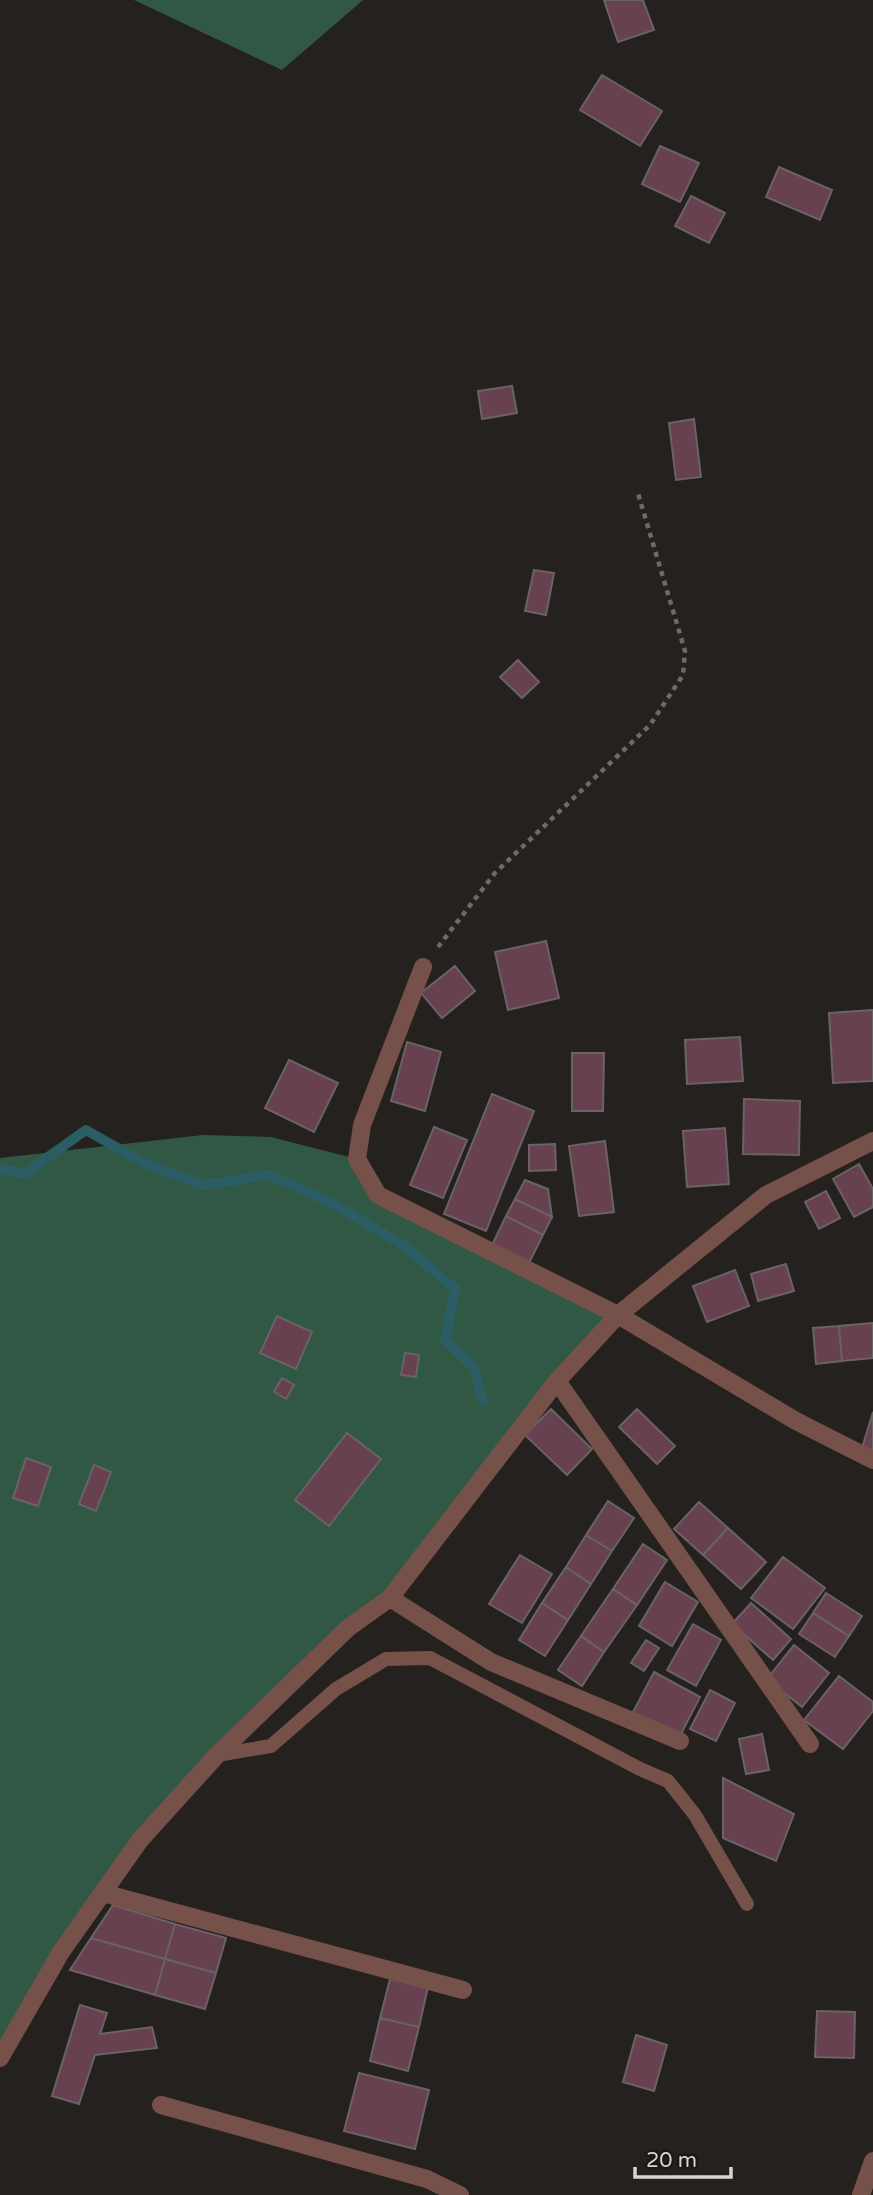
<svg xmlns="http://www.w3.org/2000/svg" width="873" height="2195" font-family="'Varela Round',sans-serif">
	<rect width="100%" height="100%" fill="#25211e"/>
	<path fill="#305845" d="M134 0H363L282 70Z
		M203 1135 271 1137 357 1159 378 1195 618 1315 390 1598 140 1840 0 2058V1158Z"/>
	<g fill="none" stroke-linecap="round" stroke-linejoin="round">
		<path stroke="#2a5e64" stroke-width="10" d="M0 1169 24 1174 86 1130 144 1163 203 1185 269 1175 332 1203 405 1246 455 1289 445 1340 475 1369 483 1401"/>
	</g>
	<path fill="#67414f" stroke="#696365" stroke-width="2" d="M604 0H643L654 30 618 42Z
		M602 75 662 111 640 146 580 110Z
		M660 146 699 163 680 202 642 184Z
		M779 167 832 190 820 220 766 197Z
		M691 196 725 213 709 243 675 226Z
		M512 386 517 413 482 419 478 391Z
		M694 419 701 477 676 480 669 423Z
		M534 570 554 573 546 615 525 611Z
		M518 660 539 682 522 698 500 677Z
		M546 941 559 998 508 1010 495 952Z
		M455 966 475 991 442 1018 421 993Z
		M873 1010V1081L833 1083 829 1013Z
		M740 1037 743 1081 687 1084 685 1040Z
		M407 1042 441 1052 425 1111 391 1101Z
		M572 1053H604L603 1111H572Z
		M289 1060 338 1083 314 1132 265 1108Z
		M492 1094 534 1111 486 1231 444 1214Z
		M744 1099 800 1101 799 1155 743 1154Z
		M434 1127 467 1140 443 1198 410 1185Z
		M725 1128 729 1184 687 1187 683 1131Z
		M605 1141 614 1212 579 1216 569 1146Z
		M555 1144 556 1170 529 1171V1145Z
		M859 1164 873 1189V1207L854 1217 833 1179Z
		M525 1180 548 1189 552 1217 515 1199Z
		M826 1191 840 1218 819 1229 805 1202Z
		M515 1199 552 1217 543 1235 506 1216Z
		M506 1216 543 1235 528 1265 491 1247Z
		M786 1264 794 1291 758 1301 751 1274Z
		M735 1270 749 1306 707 1322 693 1286Z
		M277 1316 312 1332 296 1369 260 1353Z
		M873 1323V1358L842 1361 839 1326Z
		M839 1326 842 1361 816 1364 813 1328Z
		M405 1353 419 1355 416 1377 401 1375Z
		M282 1378 294 1385 286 1399 274 1392Z
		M551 1409 592 1449 567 1475 525 1435Z
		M637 1409 675 1446 657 1464 619 1427Z
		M873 1412V1451L862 1448Z
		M347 1433 381 1459 329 1526 295 1500Z
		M26 1458 51 1467 38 1506 13 1498Z
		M94 1465 111 1472 96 1511 79 1504Z
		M608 1501 634 1518 612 1551 586 1535Z
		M699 1502 728 1528 703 1555 674 1529Z
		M728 1528 766 1562 741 1589 703 1555Z
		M586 1535 612 1551 591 1584 566 1567Z
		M643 1544 667 1560 637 1605 613 1589Z
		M520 1555 552 1574 522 1623 489 1604Z
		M783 1557 825 1588 793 1629 751 1598Z
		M566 1567 591 1584 568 1620 542 1603Z
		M665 1582 698 1602 672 1646 639 1626Z
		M613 1589 637 1605 604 1652 581 1636Z
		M826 1593 862 1616 849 1636 813 1613Z
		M542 1603 568 1620 545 1656 519 1640Z
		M751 1603 791 1639 773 1660 732 1624Z
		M813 1613 849 1636 835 1657 799 1634Z
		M693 1624 721 1640 696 1686 667 1670Z
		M581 1636 604 1652 582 1686 558 1670Z
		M646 1640 659 1648 644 1671 631 1663Z
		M794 1645 829 1673 802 1707 767 1679Z
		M654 1672 700 1697 679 1738 632 1714Z
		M839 1676 873 1702V1711L843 1749 804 1720Z
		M710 1690 735 1703 716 1741 690 1729Z
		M762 1734 769 1770 746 1774 739 1739Z
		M723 1778 794 1814 776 1861 723 1838Z
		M113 1905 175 1924 165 1959 91 1938Z
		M175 1924 226 1938 216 1973 165 1959Z
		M91 1938 165 1959 155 1995 70 1970Z
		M165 1959 216 1973 205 2009 155 1995Z
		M390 1979 428 1987 419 2027 380 2018Z
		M80 2005 107 2013 100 2034 152 2027 157 2048 95 2055 79 2104 52 2096Z
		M817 2011 855 2012 854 2058 815 2057Z
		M380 2018 419 2027 408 2071 370 2061Z
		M636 2035 667 2045 654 2091 623 2082Z
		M359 2073 429 2090 415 2149 344 2131Z"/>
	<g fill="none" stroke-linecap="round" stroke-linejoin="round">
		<path stroke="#6d6a67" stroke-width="4.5" stroke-dasharray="5 5" stroke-linecap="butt" d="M438 947 495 873 650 725 683 675 685 651 637 490"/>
		<path stroke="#765149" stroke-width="14" d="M217 1755 271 1746 336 1689 386 1659 430 1658 640 1769 668 1781 695 1815 747 1904"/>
		<path stroke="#765149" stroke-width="18" d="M423 967 362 1125 357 1159 378 1195 618 1315 796 1421 873 1460
			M557 1381 810 1744
			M390 1598 491 1662 680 1741
			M103 1893 463 1990
			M0 2058 61 1952 140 1840 217 1755 348 1628 390 1598 557 1381 618 1315 766 1195 873 1141
			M161 2105 427 2179 460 2195
			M861 2195 873 2161"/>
	</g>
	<path d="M635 2167v10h96v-10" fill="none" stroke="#d8d6d4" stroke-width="3.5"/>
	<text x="646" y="2167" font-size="21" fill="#d8d6d4" stroke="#1b1815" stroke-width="5" paint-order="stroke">20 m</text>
</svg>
